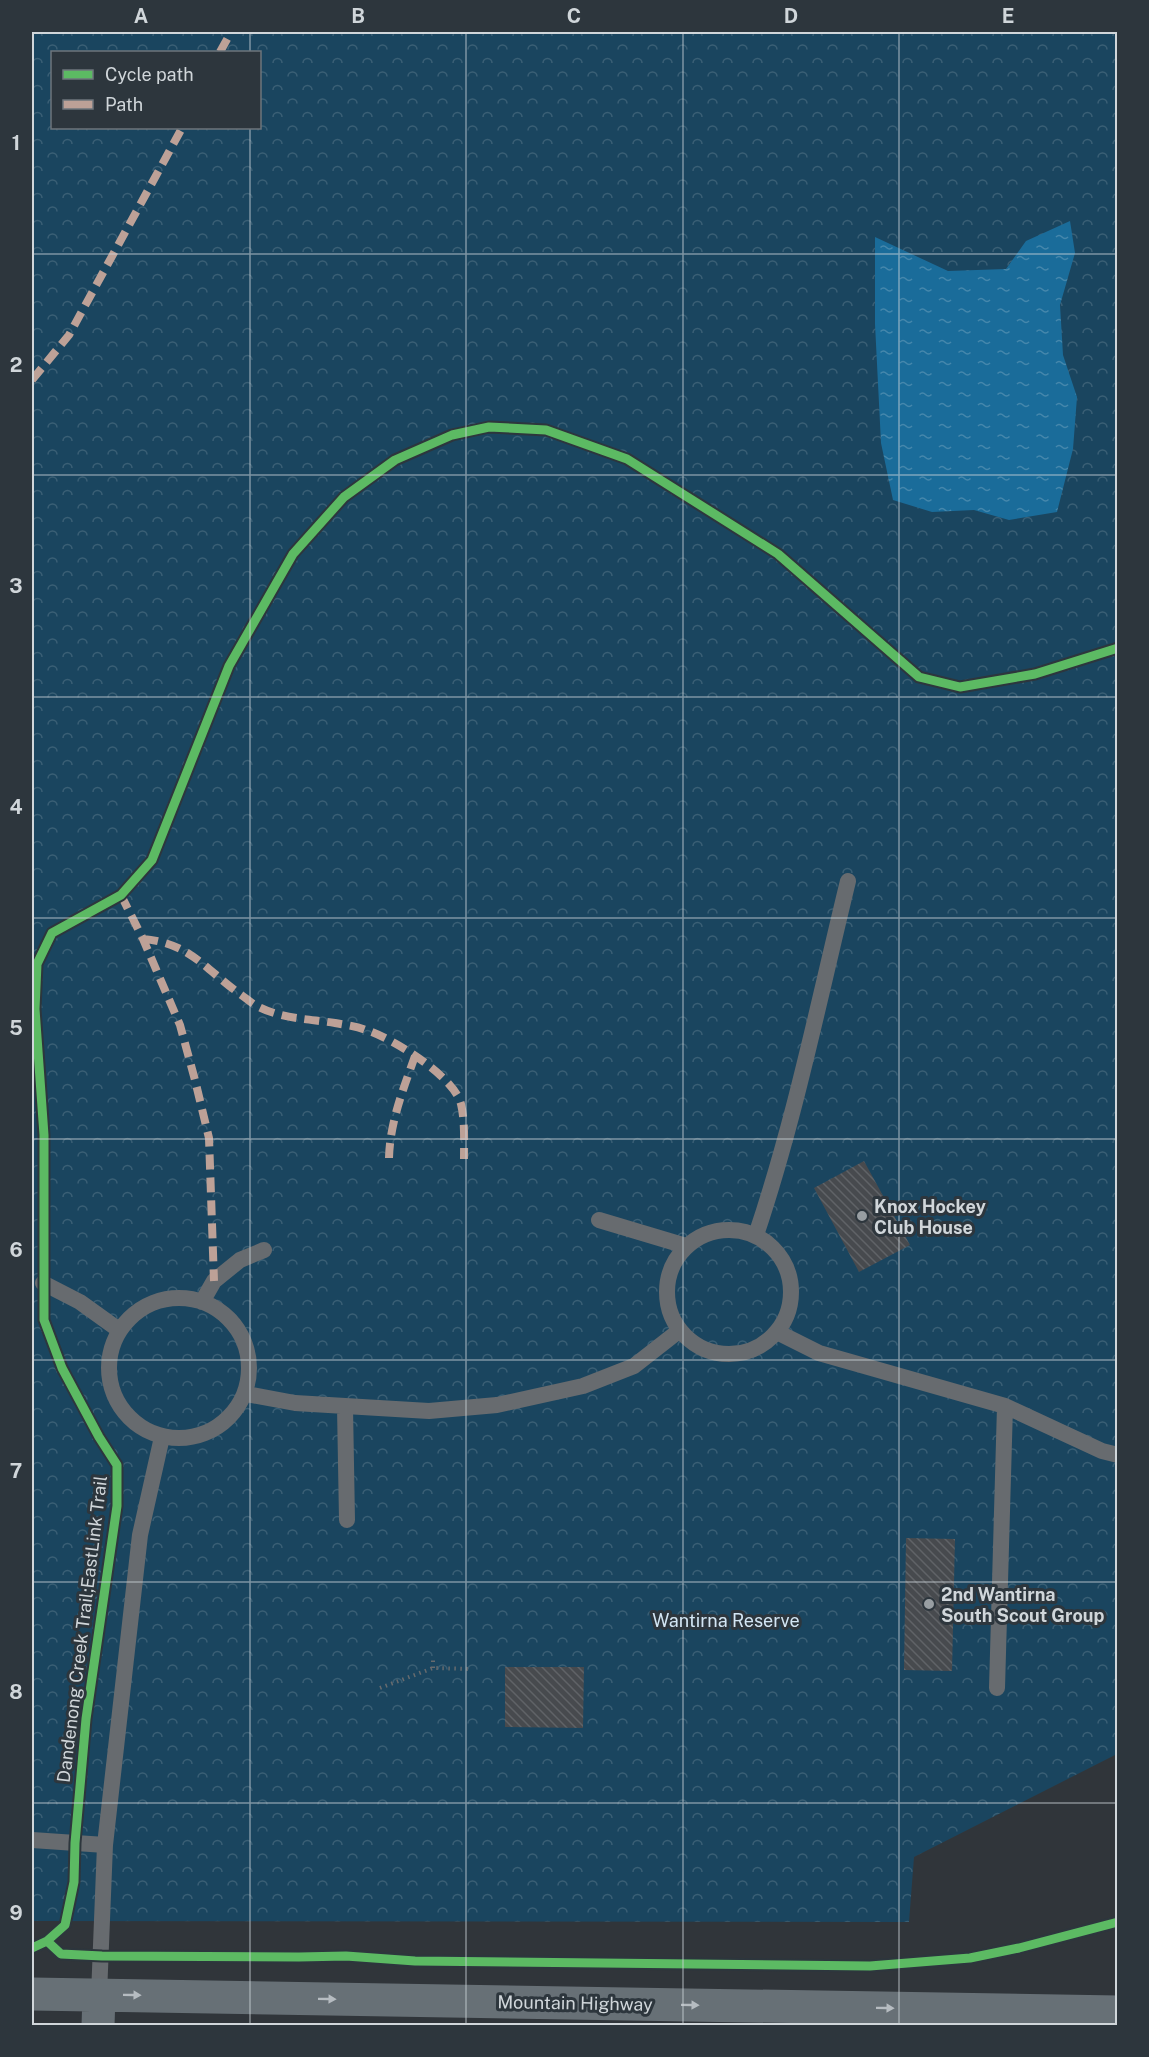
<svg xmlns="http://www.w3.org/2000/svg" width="1149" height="2057" font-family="'Public Sans',sans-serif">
	<defs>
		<pattern id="park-crowns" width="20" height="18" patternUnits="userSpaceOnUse" patternTransform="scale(1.5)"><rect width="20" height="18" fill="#1a455f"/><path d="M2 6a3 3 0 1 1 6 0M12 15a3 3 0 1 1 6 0" fill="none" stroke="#3a5f75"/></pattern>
		<pattern id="water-ripples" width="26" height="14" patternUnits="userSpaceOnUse" patternTransform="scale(1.5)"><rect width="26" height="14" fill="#1a6c9a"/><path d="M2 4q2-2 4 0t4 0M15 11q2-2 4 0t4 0" fill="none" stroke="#4587ac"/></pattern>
		<pattern id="building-back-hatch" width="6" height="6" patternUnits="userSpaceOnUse" patternTransform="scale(1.5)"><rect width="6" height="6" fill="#474a4e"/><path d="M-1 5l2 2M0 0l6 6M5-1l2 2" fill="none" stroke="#606367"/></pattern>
	</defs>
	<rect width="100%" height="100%" fill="#30353a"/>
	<path fill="url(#park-crowns)" fill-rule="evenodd" d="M32 32H1117V1754L914 1857 909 1922 32 1921ZM52 52H260V128H52Z"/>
	<path fill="url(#water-ripples)" d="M1070 221 1075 253 1060 305 1063 355 1077 397 1073 449 1057 512 1009 520 974 510 932 512 893 500 881 443 875 324V237L948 271 1006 269 1026 241Z"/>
	<path fill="url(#building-back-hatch)" d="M864 1161 910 1245 859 1272 814 1188Z
		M906 1538 955 1539 952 1671 904 1670Z
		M505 1667H584L583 1728 505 1727Z"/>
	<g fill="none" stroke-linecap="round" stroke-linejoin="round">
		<path stroke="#676b6e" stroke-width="4" stroke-dasharray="1.5 4.5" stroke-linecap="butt" d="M433 1668V1660
			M380 1688 433 1668 472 1669"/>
		<path stroke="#676b6f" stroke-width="16" d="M599 1220 686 1246
			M667 1292a62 62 0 1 1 124 0a62 62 0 1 1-124 0Z
			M756 1235C795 1119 819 1000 848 881
			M43 1283 80 1302 119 1330
			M109 1368a70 70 0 1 1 140 0a70 70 0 1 1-140 0Z
			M202 1302 214 1281 240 1260 264 1250
			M777 1332 819 1353 1005 1406 1102 1451 1118 1455
			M246 1394 295 1403 429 1411 497 1405 583 1386 634 1366 680 1330
			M345 1407 347 1520
			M997 1688 1005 1406
			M32 1840 105 1845
			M99 1995 105 1845 140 1535 162 1437"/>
		<path stroke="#677076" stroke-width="33" d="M32 1994 1118 2012
			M98 2026 99 1995"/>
		<path stroke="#bda197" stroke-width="8" stroke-dasharray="15 8" stroke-linecap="butt" d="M220 52 231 32
			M32 380 69 335 182 128
			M121 895 143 939 180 1025 195 1080 209 1138 214 1281
			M143 939C190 943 205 969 240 994 246 998 252 1004 259 1007 283 1019 309 1019 335 1023 345 1025 356 1026 366 1030 392 1038 454 1076 461 1104 465 1121 464 1141 464 1159
			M389 1158C390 1122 403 1090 415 1056"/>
		<defs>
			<path id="cycleway" d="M47 1941 61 1954 102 1956 299 1957 346 1956 415 1961 870 1966 970 1958 1019 1948 1118 1922
				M32 1948 47 1941 65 1925 74 1882 75 1843 86 1719 117 1506V1465L99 1437 62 1368 44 1320V1135L35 1009 37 964 52 933 121 895 152 860 229 666 293 554 344 497 395 460 452 435 489 427 546 430 627 459 778 554 919 677 960 687 1035 674 1118 648"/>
		</defs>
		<use href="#cycleway" stroke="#2d363d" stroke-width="13"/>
		<use href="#cycleway" stroke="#5cba63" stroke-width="9"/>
	</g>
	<defs><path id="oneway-solid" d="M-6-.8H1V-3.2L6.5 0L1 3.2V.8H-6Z" transform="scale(1.5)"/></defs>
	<g fill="#b6bcc1">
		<use href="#oneway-solid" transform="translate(132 1995) rotate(1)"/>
		<use href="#oneway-solid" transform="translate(327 1999) rotate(1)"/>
		<use href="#oneway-solid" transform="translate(690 2005) rotate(1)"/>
		<use href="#oneway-solid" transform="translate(885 2008) rotate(1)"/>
	</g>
	<path fill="none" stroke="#d0d6da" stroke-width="1.5" stroke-opacity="0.55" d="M250 32V52M466 32V2026M683 32V2026M899 32V2026M250 128V2026M32 254H1118M32 475H1118M32 697H1118M32 918H1118M32 1139H1118M32 1360H1118M32 1582H1118M32 1803H1118"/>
	<g fill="#989ea2" stroke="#2d363d" stroke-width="2">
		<circle cx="862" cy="1216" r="6"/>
		<circle cx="929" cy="1604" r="6"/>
	</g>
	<g text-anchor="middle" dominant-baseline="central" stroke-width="6" stroke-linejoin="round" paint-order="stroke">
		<g font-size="18" font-weight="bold" fill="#d0d6da" stroke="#2d363d" text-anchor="start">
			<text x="874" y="1206">Knox Hockey<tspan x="874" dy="21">Club House</tspan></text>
			<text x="941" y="1594">2nd Wantirna<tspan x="941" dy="21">South Scout Group</tspan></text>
		</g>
		<g font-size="18" fill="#d3e6f4" stroke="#2d363d">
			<text x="726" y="1620">Wantirna Reserve</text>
		</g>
		<g font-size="18" fill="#d0d6da" stroke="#2d363d">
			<text transform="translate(82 1629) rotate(-83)">Dandenong Creek Trail;EastLink Trail</text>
			<text transform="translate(575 2003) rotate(1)">Mountain Highway</text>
		</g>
	</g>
	<rect width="1149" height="2057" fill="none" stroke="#2d363d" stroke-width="66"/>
	<rect x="51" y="51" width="210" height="78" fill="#2d363d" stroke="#6e767c" stroke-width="1.5"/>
	<rect x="63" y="70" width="30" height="9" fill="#5cba63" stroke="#6e767c" stroke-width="1.5"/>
	<text x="105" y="81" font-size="18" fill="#d0d6da">Cycle path</text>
	<rect x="63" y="100" width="30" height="9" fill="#bda197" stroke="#6e767c" stroke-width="1.5"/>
	<text x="105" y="111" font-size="18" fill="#d0d6da">Path</text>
	<rect x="33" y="33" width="1083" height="1991" fill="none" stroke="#d0d6da" stroke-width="2"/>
	<g font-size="20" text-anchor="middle" font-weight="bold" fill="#d0d6da">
		<text x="141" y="23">A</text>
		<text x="358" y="23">B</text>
		<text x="574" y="23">C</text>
		<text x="791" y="23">D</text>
		<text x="1008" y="23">E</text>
		<text x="16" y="150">1</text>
		<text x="16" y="372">2</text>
		<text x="16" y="593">3</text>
		<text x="16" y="814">4</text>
		<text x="16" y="1035">5</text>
		<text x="16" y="1257">6</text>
		<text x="16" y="1478">7</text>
		<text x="16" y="1699">8</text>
		<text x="16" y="1920">9</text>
	</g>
</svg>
